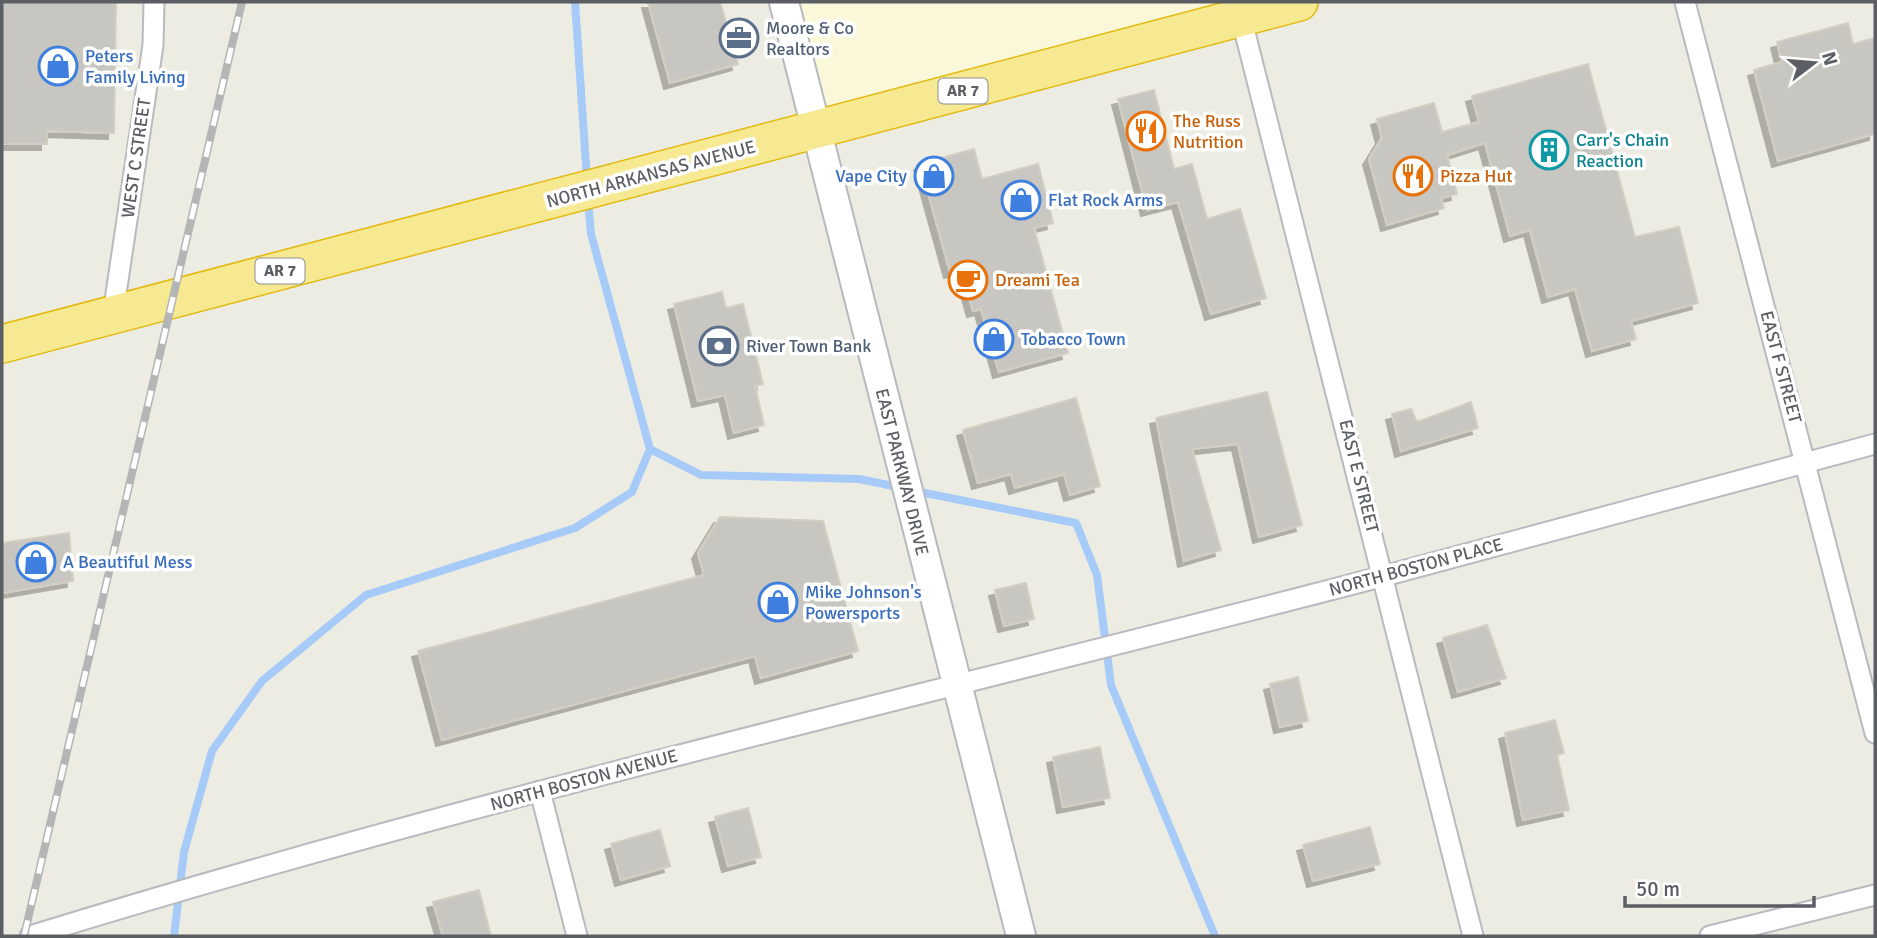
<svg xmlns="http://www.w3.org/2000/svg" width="1877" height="938" font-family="Signika,sans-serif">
	<defs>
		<filter id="shadow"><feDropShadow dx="-6" dy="6" stdDeviation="0" flood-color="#0004"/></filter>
	</defs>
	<rect width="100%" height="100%" fill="#edece3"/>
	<path fill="#fbf8da" d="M784 2H1307L817 130Z"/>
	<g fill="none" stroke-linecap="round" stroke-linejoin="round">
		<path stroke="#a7cbf9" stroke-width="8" d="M575 2 587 180
			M650 449 701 475 859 479 903 488
			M915 491 1076 523 1097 575 1111 685 1215 936
			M174 936 184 852 212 751 262 681 366 595 575 528 632 492 650 449 591 234 588 200"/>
	</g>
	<path fill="#c8c6c0" stroke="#d1cec2" stroke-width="2" filter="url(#shadow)" d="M2 2H116L114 133 47 131V144H2Z
		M648 2H720L738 64 670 83Z
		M1848 23 1853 44 1875 38V134L1778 161 1754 70 1782 62 1777 42Z
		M1588 64 1635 237 1679 227 1698 303 1631 321 1636 339 1592 351 1575 289 1548 297 1530 230 1510 236 1485 143 1447 155 1457 194 1441 198 1444 208 1387 225 1369 159 1382 138 1377 119 1434 103 1442 132 1479 122 1472 96Z
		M1154 90 1174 169 1192 164 1207 219 1240 209 1266 298 1211 314 1178 202 1147 210 1118 99Z
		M974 149 982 179 1038 164 1053 223 1034 228 1068 353 999 372 981 309 973 311 961 269 950 272 920 164Z
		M722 292 726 308 743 304 763 384 755 386 764 425 734 433 725 395 698 401 674 304Z
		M1267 392 1302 525 1259 537 1238 444 1192 449 1221 550 1184 561 1156 418Z
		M1076 398 1100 486 1070 495 1064 474 1015 488 1011 474 978 483 963 430Z
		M1471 402 1478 428 1401 451 1392 414 1411 409 1417 422Z
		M720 517 823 521 858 651 761 678 755 656 442 740 418 651 704 575 698 553Z
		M69 533 73 581 2 593V543Z
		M1026 583 1034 619 1004 626 995 590Z
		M1487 625 1506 678 1458 692 1443 638Z
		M1298 677 1308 721 1280 727 1270 684Z
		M1555 720 1564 753 1557 755 1569 810 1523 820 1505 733Z
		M1100 747 1110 798 1063 807 1053 757Z
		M748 808 761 857 728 866 715 817Z
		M1370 827 1380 864 1313 881 1303 845Z
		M660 830 670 866 621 880 611 844Z
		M479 890 491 936H443L433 902Z"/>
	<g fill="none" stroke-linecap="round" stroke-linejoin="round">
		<defs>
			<path id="street" d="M1685 2 1875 733
				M1241 17 1473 936
				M113 314 153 45 154 2
				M540 791 577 936
				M30 936C476 798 932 694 1384 576 1548 533 1711 487 1875 444
				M1710 936 1875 895"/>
			<path id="secondary" d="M784 2 1021 936"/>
			<path id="highway" d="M2 344 1299 2"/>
		</defs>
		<use href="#street" stroke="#b8babf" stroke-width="23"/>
		<use href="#secondary" stroke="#b7b9bf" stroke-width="32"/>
		<use href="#highway" stroke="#e2ba0f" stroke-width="40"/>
		<use href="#street" stroke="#fff" stroke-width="19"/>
		<use href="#secondary" stroke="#fff" stroke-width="28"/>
		<use href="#highway" stroke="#f6e992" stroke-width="37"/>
		<defs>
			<path id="rail" d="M24 936 242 2"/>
		</defs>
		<use href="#rail" stroke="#b4b5b5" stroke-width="8"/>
		<use href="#rail" stroke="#fff" stroke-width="5" stroke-dasharray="16" stroke-linecap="butt"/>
	</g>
	<defs>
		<symbol id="office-ring" viewBox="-11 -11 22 22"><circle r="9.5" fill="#fff" stroke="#5c6f8a" stroke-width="1.5"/><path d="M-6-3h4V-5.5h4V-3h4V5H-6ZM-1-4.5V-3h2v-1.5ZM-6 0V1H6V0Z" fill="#5c6f8a"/></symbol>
		<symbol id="shop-ring" viewBox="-11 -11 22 22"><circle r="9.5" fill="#fff" stroke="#3f7fe0" stroke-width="1.5"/><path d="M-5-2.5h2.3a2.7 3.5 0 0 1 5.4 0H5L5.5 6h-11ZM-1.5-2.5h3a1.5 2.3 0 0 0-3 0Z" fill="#3f7fe0"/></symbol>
		<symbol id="restaurant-ring" viewBox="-11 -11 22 22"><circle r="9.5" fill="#fff" stroke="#e8710a" stroke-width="1.5"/><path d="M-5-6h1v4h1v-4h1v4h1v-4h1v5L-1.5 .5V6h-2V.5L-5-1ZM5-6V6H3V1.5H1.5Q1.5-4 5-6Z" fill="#e8710a"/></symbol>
		<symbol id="building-ring" viewBox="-11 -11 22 22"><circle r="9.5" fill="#fff" stroke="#0f9aa8" stroke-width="1.5"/><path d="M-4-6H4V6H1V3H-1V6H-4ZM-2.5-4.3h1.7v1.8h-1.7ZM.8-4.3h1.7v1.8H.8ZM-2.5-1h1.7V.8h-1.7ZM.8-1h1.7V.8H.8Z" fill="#0f9aa8"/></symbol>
		<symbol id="cafe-ring" viewBox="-11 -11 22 22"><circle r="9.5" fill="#fff" stroke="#e8710a" stroke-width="1.5"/><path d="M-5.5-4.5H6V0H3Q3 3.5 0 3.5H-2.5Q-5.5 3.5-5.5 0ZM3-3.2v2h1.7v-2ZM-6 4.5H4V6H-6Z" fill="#e8710a"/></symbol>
		<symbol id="bank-ring" viewBox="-11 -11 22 22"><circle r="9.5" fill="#fff" stroke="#5c6f8a" stroke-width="1.5"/><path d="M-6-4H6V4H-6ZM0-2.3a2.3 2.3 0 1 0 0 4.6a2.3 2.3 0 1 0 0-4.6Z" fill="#5c6f8a"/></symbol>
	</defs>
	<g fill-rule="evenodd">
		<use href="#office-ring" x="717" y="16" width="44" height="44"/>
		<use href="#shop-ring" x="36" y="44" width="44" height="44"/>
		<use href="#restaurant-ring" x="1124" y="109" width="44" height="44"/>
		<use href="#building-ring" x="1527" y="128" width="44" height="44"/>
		<use href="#shop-ring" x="912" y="154" width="44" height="44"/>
		<use href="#restaurant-ring" x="1391" y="154" width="44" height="44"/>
		<use href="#shop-ring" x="999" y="178" width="44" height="44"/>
		<use href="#cafe-ring" x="946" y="258" width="44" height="44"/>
		<use href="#shop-ring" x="972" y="317" width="44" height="44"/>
		<use href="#bank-ring" x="697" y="324" width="44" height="44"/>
		<use href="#shop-ring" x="14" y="540" width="44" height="44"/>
		<use href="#shop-ring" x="756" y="580" width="44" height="44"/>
	</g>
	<g text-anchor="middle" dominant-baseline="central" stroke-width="7" stroke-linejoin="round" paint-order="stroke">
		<g fill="#fff" stroke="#8c8e92" stroke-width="2">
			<rect x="938.5" y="78.5" width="49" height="25" rx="5"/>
			<rect x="255.5" y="258.5" width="49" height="25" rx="5"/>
		</g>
		<g font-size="16" font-weight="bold" fill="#5b5e63">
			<text x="963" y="91">AR 7</text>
			<text x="280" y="271">AR 7</text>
		</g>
		<g font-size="18" fill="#4e5e75" stroke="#fff" text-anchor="start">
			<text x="766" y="28">Moore &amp; Co<tspan x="766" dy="21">Realtors</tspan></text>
			<text x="746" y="346">River Town Bank</text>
		</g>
		<g font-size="18" fill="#366cbe" stroke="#fff" text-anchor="start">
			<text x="85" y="56">Peters<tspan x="85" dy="21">Family Living</tspan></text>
			<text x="907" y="176" text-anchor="end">Vape City</text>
			<text x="1048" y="200">Flat Rock Arms</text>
			<text x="1021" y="339">Tobacco Town</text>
			<text x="63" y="562">A Beautiful Mess</text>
			<text x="805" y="592">Mike Johnson's<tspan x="805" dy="21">Powersports</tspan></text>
		</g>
		<g font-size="18" fill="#c56008" stroke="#fff" text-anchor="start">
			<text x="1173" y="121">The Russ<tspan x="1173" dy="21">Nutrition</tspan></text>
			<text x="1440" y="176">Pizza Hut</text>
			<text x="995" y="280">Dreami Tea</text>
		</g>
		<g font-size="18" fill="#0d838f" stroke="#fff" text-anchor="start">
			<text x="1576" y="140">Carr's Chain<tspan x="1576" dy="21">Reaction</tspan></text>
		</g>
		<g font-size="18" fill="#5b5e63" stroke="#fff">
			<text transform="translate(136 158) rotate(-82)">WEST C STREET</text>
			<text transform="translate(651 174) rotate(-15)">NORTH ARKANSAS AVENUE</text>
			<text transform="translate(1781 367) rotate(75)">EAST F STREET</text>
			<text transform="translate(902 472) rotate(76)">EAST PARKWAY DRIVE</text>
			<text transform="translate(1359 476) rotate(76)">EAST E STREET</text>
			<text transform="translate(1416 567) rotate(-15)">NORTH BOSTON PLACE</text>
			<text transform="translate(584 780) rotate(-15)">NORTH BOSTON AVENUE</text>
		</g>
	</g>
	<rect width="1877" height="938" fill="none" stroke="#5b5e63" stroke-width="7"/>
	<g transform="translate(1814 63) rotate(74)" stroke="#ffffff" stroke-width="5" paint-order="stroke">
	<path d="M0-5L12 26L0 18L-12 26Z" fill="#5b5e63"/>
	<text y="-10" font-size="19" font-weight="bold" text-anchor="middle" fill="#5b5e63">N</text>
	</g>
	<path d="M1625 896v10h189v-10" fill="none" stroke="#5b5e63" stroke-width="3.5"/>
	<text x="1636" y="896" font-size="21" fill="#5b5e63" stroke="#ffffff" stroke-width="5" paint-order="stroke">50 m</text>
</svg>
